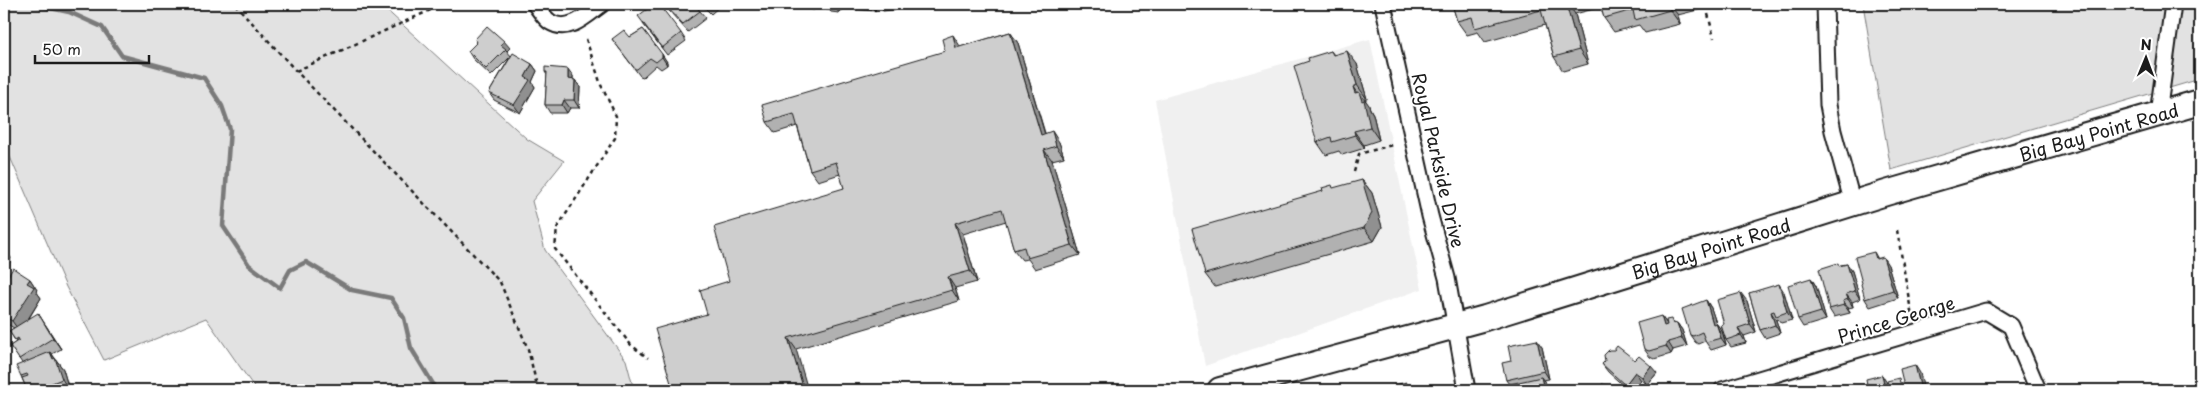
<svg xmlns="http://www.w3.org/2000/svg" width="2204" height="394" font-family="'Playpen Sans',sans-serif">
	<rect width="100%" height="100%" fill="#fff"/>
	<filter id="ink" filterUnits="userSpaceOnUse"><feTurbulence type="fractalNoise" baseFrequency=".02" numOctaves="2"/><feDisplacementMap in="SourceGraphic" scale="10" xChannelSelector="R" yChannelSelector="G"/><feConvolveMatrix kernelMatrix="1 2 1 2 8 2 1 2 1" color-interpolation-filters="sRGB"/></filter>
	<g filter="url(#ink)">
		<path fill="#f0f0f0" d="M1370 39 1422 289 1205 366 1155 100Z"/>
		<path fill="#e2e2e2" stroke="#7f7f7f" d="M4 4H380L527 139 564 161 532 201 545 250 626 360 634 390H256L206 318 104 360 66 287 4 143Z
			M1863 4H2200V79L1891 170Z"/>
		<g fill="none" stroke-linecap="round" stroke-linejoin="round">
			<path stroke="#7a7a7a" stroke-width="4.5" d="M32 4 69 12 102 27 122 56 204 78 222 106 230 129 223 226 249 265 280 288 290 270 306 262 352 290 391 298 404 318 411 348 433 384V390"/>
			<defs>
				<path id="street" d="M535 4C539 9 544 18 550 22 569 34 588 14 602 4
					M1383 4 1430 216 1447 278 1467 390
					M1825 4 1828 105 1833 131 1853 204
					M2158 114 2173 4
					M1722 390 1986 311 2011 326 2038 390"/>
				<g id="primary">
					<path id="s1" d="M1220 390 1485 318 1886 193 2200 102"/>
				</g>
			</defs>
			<use href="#street" stroke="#1c1c1c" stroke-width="19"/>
			<use href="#primary" stroke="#1c1c1c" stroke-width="28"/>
			<path stroke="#1c1c1c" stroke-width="2.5" stroke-dasharray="4 4" stroke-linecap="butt" d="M235 4 296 71 500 282 528 349 538 390
				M1708 14 1714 38
				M586 39 601 85 616 116 615 138 557 228 555 249 631 345 648 358
				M296 71 444 4
				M1354 172 1359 154 1392 145
				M1897 230 1912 317"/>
			<use href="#street" stroke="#fff" stroke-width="15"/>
			<use href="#primary" stroke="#fff" stroke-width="24"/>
		</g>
		<path fill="#b1b1b1" stroke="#1c1c1c" d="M663 4H694L706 18 688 32Z
			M701 4H722L711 14Z
			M789 4H815L814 10 791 6Z
			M820 4H844L843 10H840L839 13 831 12 828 9 823 8Z
			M850 4H876L875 11 854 9Z
			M878 4H906L907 8 883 11Z
			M1452 4H1721L1678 15 1680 24 1645 33 1639 25 1614 32 1604 18 1601 7 1575 14 1588 64 1563 71 1554 57 1545 25 1485 42 1478 32 1467 35 1457 21Z
			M659 10 681 33 686 41 667 55 643 24Z
			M643 29 667 62V65L661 69 656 65 643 77 640 76 612 39 630 37Z
			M1010 32 1018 43 1045 133 1059 142 1064 157 1052 160 1080 255 1035 269 1028 259 1022 260 1014 250 1006 221 963 234 977 282 955 288 959 301 796 349 707 314 729 281 844 188 840 174 818 181 810 170 797 126 775 133 767 122 960 47Z
			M475 39 510 48 507 51 511 56 532 64 537 71 532 82 535 87 520 113 494 100 489 93 510 57 491 76 473 59 468 51 477 42Z
			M1331 51 1334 55 1357 64 1367 99H1365L1373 114 1379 140 1364 145 1365 148 1342 155 1339 151 1326 155 1317 142 1309 61Z
			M545 72 573 76V80H575L580 87 579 108H570L567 113H550L545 105 547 75Z
			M1362 180 1372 193 1382 227 1374 241 1215 287 1205 274Z
			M1874 252 1878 259 1888 265 1898 298 1870 307 1865 299Z
			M1847 264 1852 271 1860 299 1852 302 1853 307 1848 308 1850 313 1834 317 1829 309 1840 265Z
			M1811 278 1816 286 1826 320 1803 327 1798 319Z
			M30 279 37 290 36 291 41 298 28 320 45 324 61 349 52 354 63 369 69 390H27L21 376 22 363 10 346 16 342 9 331 14 328 4 322V283Z
			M1784 292 1792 320 1781 323 1778 319 1776 320 1780 333 1765 338 1760 330 1749 293Z
			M1706 300 1711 308 1716 323 1722 331 1726 345 1711 350 1705 341 1698 344 1695 342 1690 335Z
			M1747 301 1756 332 1744 336 1746 343 1731 347 1726 340 1724 324Z
			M1661 316 1667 324 1677 323 1682 330 1687 346 1673 350 1671 354 1654 359 1650 357 1644 349Z
			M1542 347 1549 379 1543 380 1547 385 1511 387 1506 380 1511 361Z
			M1635 360 1657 373 1647 385 1641 380 1632 390 1627 389 1608 372 1602 364Z"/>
		<path fill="#909090" stroke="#1c1c1c" d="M810 4H815L814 10Z
			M834 4H835L840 10 839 13 834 5Z
			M838 4H844L843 10Z
			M870 4H876L875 11Z
			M1566 4H1568L1575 14 1588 64 1579 50Z
			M1669 4 1678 15 1680 24 1670 10Z
			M1010 32 1018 43 1048 145 1041 135Z
			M953 35 960 46 964 59 956 48Z
			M504 41 510 48 507 51 501 45Z
			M1347 51 1357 64 1367 99 1357 85Z
			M662 54 667 62V65L662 57Z
			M532 64 537 71 532 82 535 87 520 113 514 105 525 77Z
			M568 69 573 76V87L568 79Z
			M575 80 580 87 579 108 574 100Z
			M1353 87 1361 99 1359 92 1369 105 1370 109 1373 114 1379 140 1370 127 1355 93Z
			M564 100 570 108 567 113 562 105Z
			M1052 131 1059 142 1064 157 1056 146Z
			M1354 131 1364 145 1365 148 1355 135Z
			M1044 150 1052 160 1080 255 1072 245Z
			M1362 180 1372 193 1382 227 1374 241 1364 228Z
			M955 223 963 234 977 282 970 271Z
			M4 248 11 258 4 281Z
			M1883 257 1888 265 1898 298 1893 290Z
			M1847 264 1852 271 1860 299 1855 291Z
			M948 277 955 288 959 301 952 290Z
			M1811 278 1816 286 1826 320 1821 312Z
			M30 279 37 290 36 291 41 298 20 332 12 321 27 283Z
			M1779 284 1784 292 1792 320 1787 312Z
			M1741 293 1747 301 1756 332 1750 324Z
			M1846 294 1852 302 1853 307 1848 299Z
			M1706 300 1711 308 1719 332 1713 324Z
			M1843 301 1848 308 1850 313 1844 305Z
			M1771 312 1776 320 1780 333 1775 325Z
			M38 313 45 324 61 349 53 338Z
			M1661 316 1667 324 1669 334 1664 326Z
			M1677 323 1682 330 1687 346 1682 338Z
			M1716 323 1722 331 1726 345 1721 338Z
			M1738 328 1744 336 1746 343 1741 335Z
			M788 338 796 349 808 390H804Z
			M1537 340 1542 347 1549 379 1544 371Z
			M1668 342 1673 350 1671 354 1666 346Z
			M50 352 63 369 69 390 62 379Z
			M1915 365 1920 373 1924 390H1921Z
			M1651 366 1657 373 1647 385 1642 377Z
			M1635 372 1641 380 1632 390H1629L1625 385Z
			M1882 375 1887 383 1889 390H1885Z
			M1541 377 1547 385 1548 390H1544Z
			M1406 382 1412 390H1409Z"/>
		<path fill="#cecece" stroke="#1c1c1c" d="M654 4 659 10 662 8 681 33 662 48 638 16Z
			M664 4H694L700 11 683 24Z
			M703 4H709L706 7Z
			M1452 4H1566L1579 50 1554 57 1541 10 1475 28 1472 17 1457 21Z
			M1600 4H1669L1670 10 1635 20 1633 10 1604 18Z
			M487 26 504 41 501 45 506 49 486 69 468 51 477 42 475 39Z
			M643 29 662 54V57L656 62 650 58 637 69H635L612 39 624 30 630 37Z
			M1010 32 1041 135 1052 131 1056 146 1044 150 1072 245 1027 258 1024 247 1014 250 1002 209 955 223 970 271 948 277 952 290 788 338 804 390H673L655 329 707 314 700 290 729 281 714 227 844 188 836 162 810 170 794 114 767 122 762 105 945 51 942 39 953 35 956 48Z
			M1331 51 1333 55 1347 51 1357 85 1353 87 1355 93 1359 92 1362 101 1364 100 1370 127 1354 131 1355 135 1332 142 1331 137 1317 142 1294 66 1309 61 1308 58Z
			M513 53 532 64 525 77 530 80 514 105 489 93Z
			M545 67 568 69V79L575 80 574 100H564L562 105H545L547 72H545Z
			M1362 180 1372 213 1364 228 1205 274 1192 229 1323 191 1322 188 1332 185 1333 188Z
			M2200 193V203L2198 194Z
			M1874 252 1876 259 1883 257 1893 290 1865 299 1861 284 1862 283 1855 257Z
			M1838 263 1839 266 1847 264 1855 291 1846 294 1848 299 1843 301 1844 305 1829 309 1819 269Z
			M13 268 30 279 27 283 34 287 12 321 4 316V283Z
			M1811 278 1821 312 1798 319 1788 285Z
			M1779 284 1787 312 1776 316 1774 311 1771 312 1775 325 1760 330 1749 293Z
			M1741 293 1750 324 1738 328 1741 335 1726 340 1721 325 1724 324 1717 300Z
			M1706 300 1713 324 1716 323 1721 338 1706 342 1702 332 1693 336 1690 335 1682 309Z
			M38 313 53 338 19 359 10 346 19 340 18 338 15 340 9 331Z
			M1661 316 1664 326 1667 325 1666 320 1671 319 1673 324 1677 323 1682 338 1668 342 1666 346 1649 351 1644 349 1637 323Z
			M1537 340 1544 371 1506 380 1502 363 1511 361 1508 346Z
			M1617 346 1635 360 1639 356 1651 366 1642 377 1635 372 1625 385 1602 364 1605 361 1604 355 1609 350H1614Z
			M50 352 53 359 55 358 62 379 35 390H27L22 378 28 376 27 374 21 376 16 366Z
			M1915 365 1921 390H1889L1887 381 1899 378 1900 383 1903 382 1900 369Z
			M1882 375 1885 390H1868L1866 379Z
			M1541 377 1544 390H1513L1510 384Z
			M1406 382 1409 390H1377Z
			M1602 384 1631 390H1601Z
			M1848 385 1849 390H1832V389Z
			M63 387 64 390H55Z"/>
	</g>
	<g text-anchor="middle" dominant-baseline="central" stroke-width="4" stroke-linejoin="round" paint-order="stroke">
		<g font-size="18" fill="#1c1c1c" stroke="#fff">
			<text stroke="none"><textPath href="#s1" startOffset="916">Big Bay Point Road</textPath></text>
			<text transform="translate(1439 160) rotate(77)">Royal Parkside Drive</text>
			<text stroke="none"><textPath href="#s1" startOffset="511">Big Bay Point Road</textPath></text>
			<text transform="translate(1896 319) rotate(-17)">Prince George</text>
		</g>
	</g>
	<rect width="2204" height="394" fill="none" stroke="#fff" stroke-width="20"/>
	<rect x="10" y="10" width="2184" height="374" fill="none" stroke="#1c1c1c" stroke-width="2" filter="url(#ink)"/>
	<g transform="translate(2146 58) rotate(1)" stroke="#ffffff" stroke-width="4" paint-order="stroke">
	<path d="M0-4L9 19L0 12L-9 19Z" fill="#1c1c1c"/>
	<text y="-8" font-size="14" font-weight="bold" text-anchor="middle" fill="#1c1c1c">N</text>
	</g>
	<path d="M35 55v8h114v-8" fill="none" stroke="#1c1c1c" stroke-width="2.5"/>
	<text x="42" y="55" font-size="15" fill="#1c1c1c" stroke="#ffffff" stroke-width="4" paint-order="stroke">50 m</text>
</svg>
